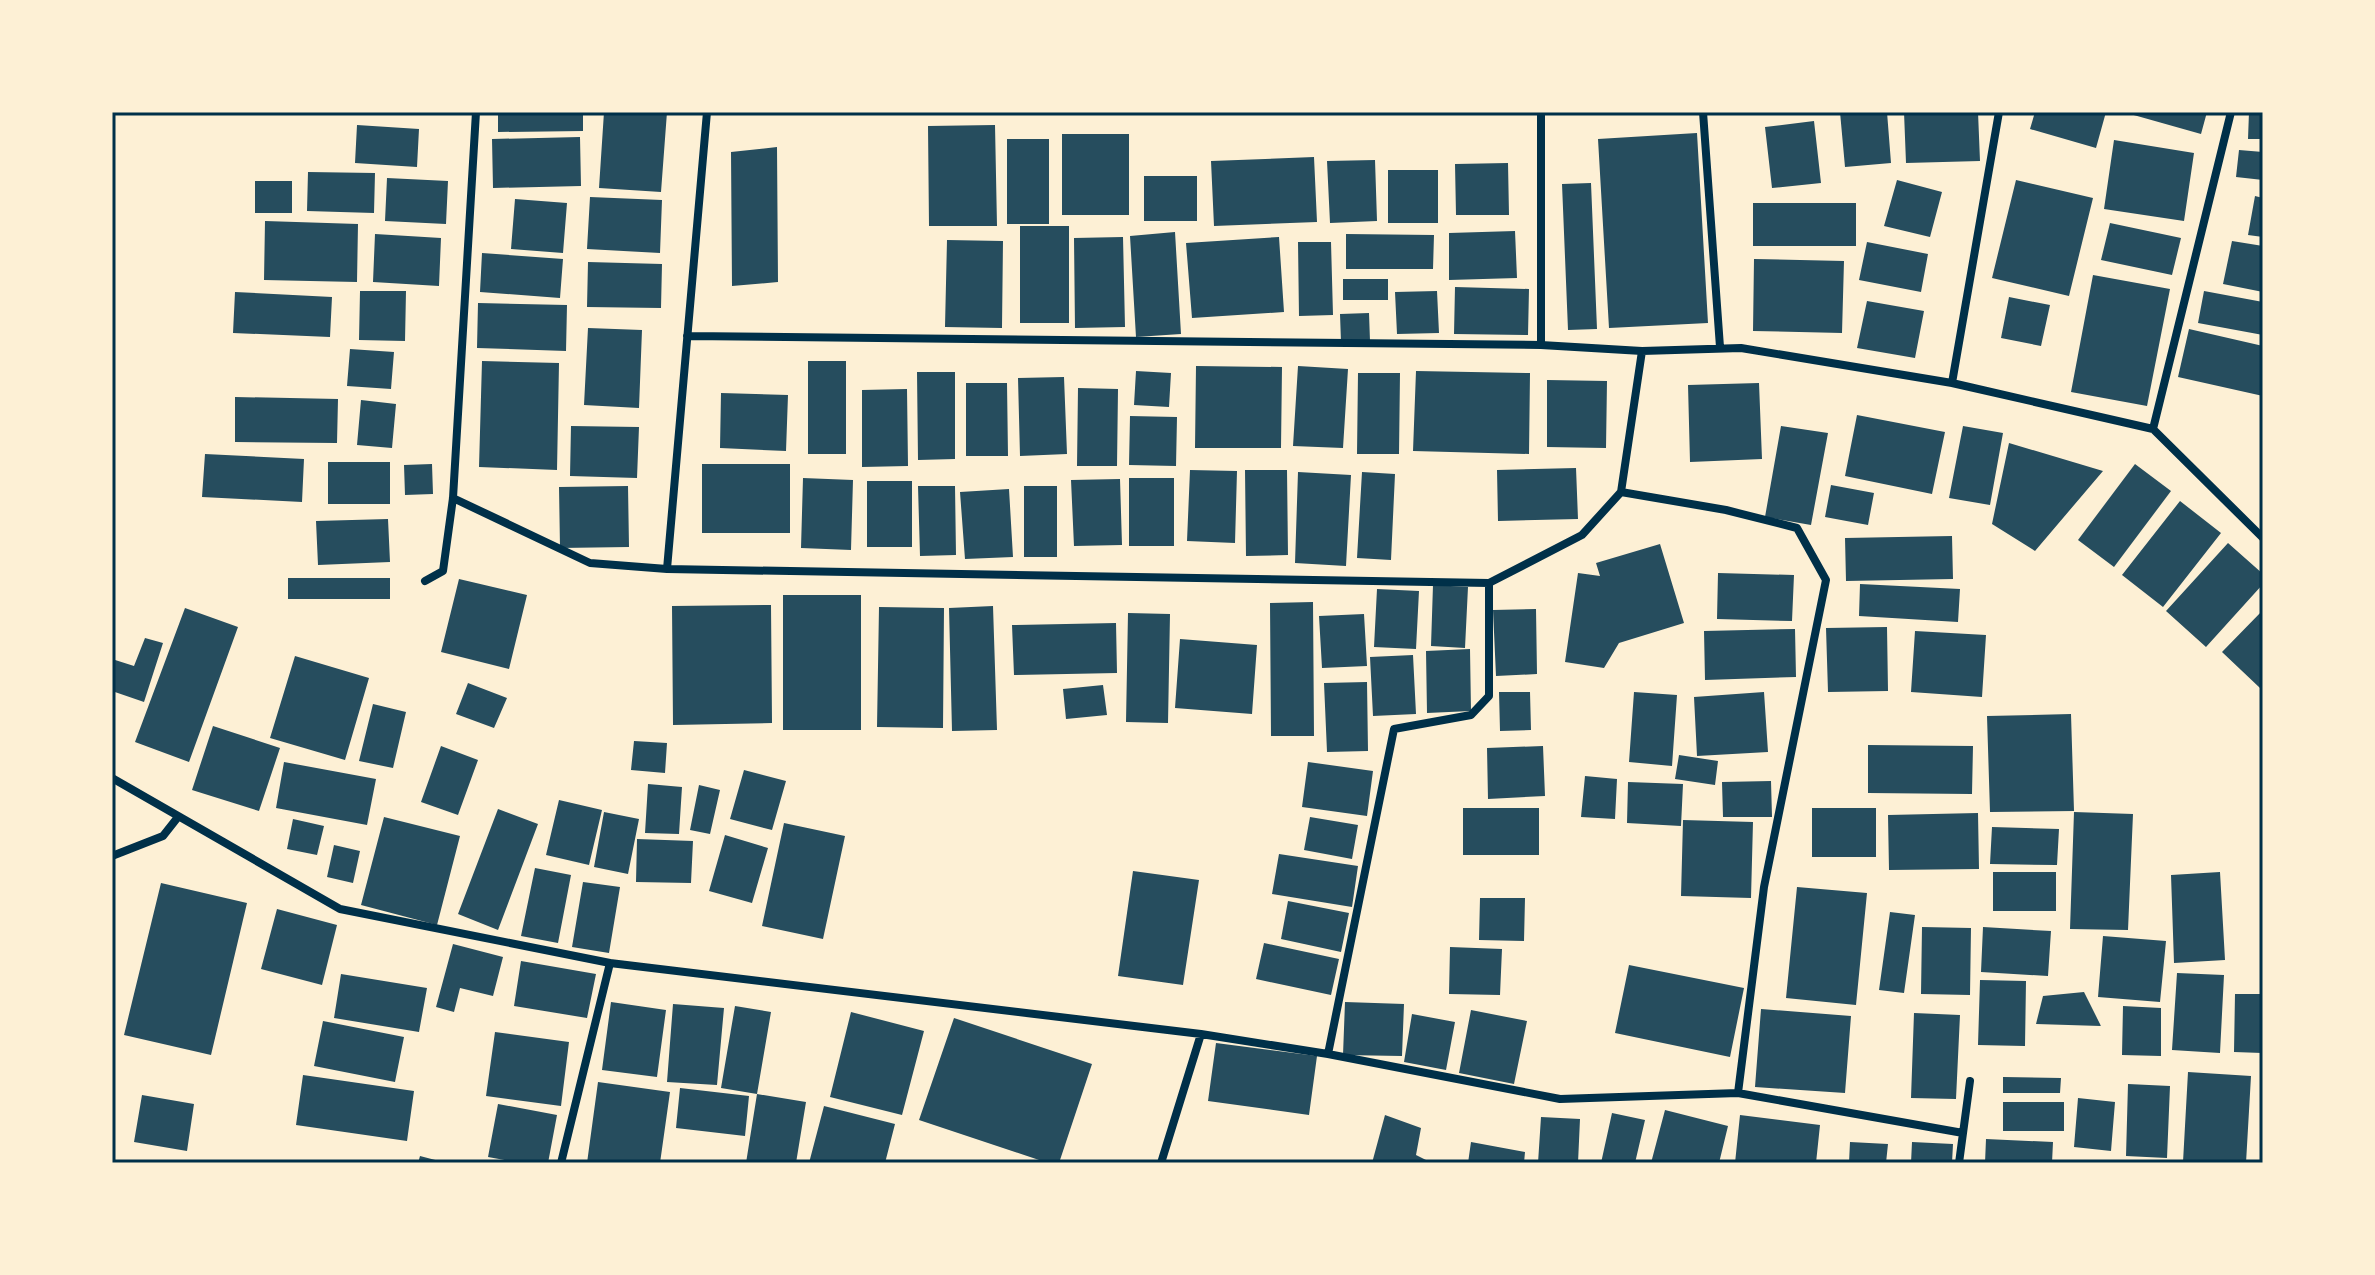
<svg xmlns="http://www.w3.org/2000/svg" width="2375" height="1275" font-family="'Playfair Display',serif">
	<rect width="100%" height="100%" fill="#fdf0d5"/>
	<path fill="#264d5e" d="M498 112H583V131L498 132Z
		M604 112H667L661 192 599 188Z
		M1840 112H1887L1891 163 1845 167Z
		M1904 112H1978L1980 161 1906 163Z
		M2035 112H2106L2096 148 2030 129Z
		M2123 112H2207L2201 134Z
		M2249 112H2263V139H2248Z
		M1814 121 1821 183 1772 188 1765 127Z
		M357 125 419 129 417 167 355 163Z
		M995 125 997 226H929L928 126Z
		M1697 133 1708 323 1609 328 1598 139Z
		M1062 134H1129V215H1062Z
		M580 137 581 186 493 188 492 139Z
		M1007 139H1049V224H1007Z
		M2114 140 2194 153 2184 221 2104 209Z
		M777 147 778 282 732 286 731 152Z
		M2239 150 2263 152V180L2236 177Z
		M1314 157 1317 222 1214 226 1211 161Z
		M1375 160 1377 221 1330 223 1327 161Z
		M1508 163 1509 215H1456L1455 164Z
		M1388 170H1438V223H1388Z
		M308 172 375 173 374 213 307 211Z
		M1144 176H1197V221H1144Z
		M387 178 448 181 446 224 385 221Z
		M1897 180 1942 192 1930 237 1884 226Z
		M2016 180 2093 198 2069 296 1992 278Z
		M255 181H292V213H255Z
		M1591 183 1597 329 1568 330 1562 184Z
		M2255 196 2263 198V237L2248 235Z
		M590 197 662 200 660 253 587 249Z
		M515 199 567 203 563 253 511 249Z
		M1753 203H1856V246H1753Z
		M265 221 358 224 357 282 264 280Z
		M2110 223 2181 238 2172 275 2101 260Z
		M1020 226H1069V323H1020Z
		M1515 231 1517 278 1449 280V233Z
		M1175 232 1181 334 1136 337 1130 236Z
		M375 234 441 238 439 286 373 282Z
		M1346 234 1434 235 1433 269H1346Z
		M1123 237 1125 327 1075 328 1074 238Z
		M1279 237 1284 312 1192 318 1186 243Z
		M947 240 1003 241 1002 328 945 327Z
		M2232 241 2263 246V292L2223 284Z
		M1298 242H1331L1333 315 1299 316Z
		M1867 242 1928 254 1921 292 1859 280Z
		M482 253 563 259 560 298 480 292Z
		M1754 259 1844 261 1842 333 1753 331Z
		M588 262 662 264 661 308 587 307Z
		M2093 275 2170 289 2147 406 2071 392Z
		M1343 279H1388V300H1343Z
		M1455 287 1529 289 1528 335 1454 334Z
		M360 291H406L405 341 359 340Z
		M1437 291 1439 333 1397 334 1395 292Z
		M2204 291 2263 302V335L2198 323Z
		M235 292 332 297 330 337 233 333Z
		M2009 297 2050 305 2041 346 2001 338Z
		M1867 301 1924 311 1915 358 1857 348Z
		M478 303 567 305 566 351 477 348Z
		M1369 313 1370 341 1341 342 1340 314Z
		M588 328 642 330 639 408 584 405Z
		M2189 329 2263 346V396L2178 377Z
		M350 349 394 352 391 389 347 386Z
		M482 361 559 363 557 470 479 467Z
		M808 361H846V454H808Z
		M1196 366 1282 367 1281 448H1195Z
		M1298 366 1348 369 1343 448 1293 446Z
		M1136 371 1171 373 1169 407 1134 405Z
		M1416 371 1530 373 1529 454 1413 451Z
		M917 372H955V459L918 460Z
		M1358 373H1400L1399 454H1357Z
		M1064 377 1067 454 1020 456 1018 378Z
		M1547 380 1607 381 1606 448 1547 447Z
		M966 383H1007L1008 456H966Z
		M1759 383 1762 459 1690 462 1688 385Z
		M1078 388 1118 389 1117 466H1077Z
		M907 389 908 466 862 467V390Z
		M721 393 788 395 786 451 720 448Z
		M235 397 338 399 337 443 235 442Z
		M361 400 396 404 392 448 357 445Z
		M1857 415 1945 432 1932 494 1845 476Z
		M1130 416 1177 417 1176 466 1129 465Z
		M571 426 639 427 637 478 570 476Z
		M1781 426 1828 433 1811 525 1765 517Z
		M1963 426 2003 433 1990 505 1949 498Z
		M2009 443 2103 471 2035 551 1992 524Z
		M205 454 304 459 302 502 202 497Z
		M328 462H390V504H328Z
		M432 464 433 494 405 495 404 465Z
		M702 464H790V533H702Z
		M2135 464 2171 491 2114 567 2078 540Z
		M1576 468 1578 519 1498 521 1497 470Z
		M1190 470 1237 471 1235 543 1187 541Z
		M1245 470H1287L1288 555 1246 556Z
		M1298 472 1351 475 1346 566 1295 563Z
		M1362 472 1395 474 1391 560 1357 558Z
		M803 478 853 480 851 550 801 548Z
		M1129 478H1174V546H1129Z
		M1120 479 1122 545 1074 546 1071 480Z
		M867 481H912V547H867Z
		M1831 485 1874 493 1868 525 1825 517Z
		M628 486 629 547 560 548 559 487Z
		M918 486H955L956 555 920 556Z
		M1024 486H1057V557H1024Z
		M1009 489 1013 557 965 559 960 492Z
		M2180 501 2221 533 2163 607 2122 575Z
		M388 519 390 562 318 565 316 521Z
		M1952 536 1953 579 1846 581 1845 538Z
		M2228 543 2263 574V584L2206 647 2166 611Z
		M1660 544 1684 623 1619 643 1604 668 1565 662 1578 573 1600 576 1596 563Z
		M1718 573 1794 575 1792 621 1717 619Z
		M288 578H390V599H288Z
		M459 579 527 595 509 669 441 652Z
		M1860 584 1960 589 1958 622 1859 616Z
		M1433 585 1468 587 1465 648 1431 646Z
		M1377 589 1419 591 1416 649 1374 647Z
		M783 595H861V730H783Z
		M1313 602 1314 736H1271L1270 603Z
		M771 605 772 723 673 725 672 606Z
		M993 606 997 730 952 731 949 608Z
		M879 607 944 608 943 728 877 727Z
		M185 608 238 627 189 762 135 742Z
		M1536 609 1537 674 1496 676 1493 610Z
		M2263 610V685L2260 688 2222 652Z
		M1128 613 1170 614 1168 723 1126 722Z
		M1364 614 1367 666 1322 668 1319 616Z
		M1116 623 1117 673 1014 675 1012 625Z
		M1887 627 1888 691 1828 692 1826 628Z
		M1795 629 1796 677 1705 680 1704 631Z
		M1915 631 1986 635 1982 697 1911 692Z
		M145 638 163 643 144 702 112 691V659L134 666Z
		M1180 639 1257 645 1252 714 1175 708Z
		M1470 649 1471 711 1427 713 1426 651Z
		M1413 655 1416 714 1373 716 1370 657Z
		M295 656 369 678 345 760 270 738Z
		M1367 682 1368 751 1327 752 1324 683Z
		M468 683 507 698 494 728 456 714Z
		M1103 685 1107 715 1066 719 1063 689Z
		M1499 692H1530L1531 730 1500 731Z
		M1634 692 1677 695 1672 766 1629 762Z
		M1764 692 1768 752 1697 756 1694 697Z
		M373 704 406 712 393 768 359 761Z
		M2071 714 2074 811 1990 812 1987 716Z
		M213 726 280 748 259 811 192 790Z
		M634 741 667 743 665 773 631 770Z
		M1868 745 1973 746 1972 794 1868 793Z
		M441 746 478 760 458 815 421 802Z
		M1543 746 1545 796 1488 799 1487 748Z
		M1679 755 1718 761 1715 785 1675 779Z
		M284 762 376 779 367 825 276 808Z
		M1308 762 1373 771 1367 816 1302 807Z
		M744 770 786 781 772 830 730 819Z
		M1585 776 1617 779 1615 819 1581 817Z
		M1771 781 1772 817H1723L1722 782Z
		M1628 782 1683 784 1681 826 1627 823Z
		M648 784 682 787 679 834 645 833Z
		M699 785 720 790 710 834 690 830Z
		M559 800 602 810 589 865 546 855Z
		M1463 808H1539V855H1463Z
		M1812 808H1876V857H1812Z
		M498 809 538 824 498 930 458 914Z
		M604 812 639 819 628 874 594 867Z
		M2074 812 2133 814 2128 930 2070 929Z
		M1978 813 1979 869 1889 870 1888 815Z
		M384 817 460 836 437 925 361 905Z
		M1310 817 1358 825 1352 859 1304 850Z
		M293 819 324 826 317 855 287 849Z
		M1683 820 1753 822 1751 898 1681 896Z
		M784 823 845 836 823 939 762 926Z
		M1992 827 2059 829 2057 865 1990 864Z
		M725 835 768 848 752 903 709 891Z
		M637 839 693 841 691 883 636 882Z
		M334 845 360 851 353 883 327 877Z
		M1279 854 1358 866 1352 907 1272 894Z
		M535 868 571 875 558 943 521 936Z
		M1133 871 1199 880 1183 985 1118 976Z
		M1993 872H2056V911H1993Z
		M2220 872 2225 960 2174 963 2171 875Z
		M583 882 620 887 609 953 572 947Z
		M161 883 247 903 211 1055 124 1035Z
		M1797 887 1867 893 1856 1005 1786 998Z
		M1480 898H1525L1524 941 1479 940Z
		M1288 901 1349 913 1341 952 1281 939Z
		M277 909 337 925 322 985 261 969Z
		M1890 912 1915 915 1904 993 1879 990Z
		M1922 927 1971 928 1970 995 1921 994Z
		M1983 927 2051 931 2048 976 1981 972Z
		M2103 936 2166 941 2160 1002 2098 997Z
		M1264 943 1339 959 1331 995 1256 979Z
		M453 944 503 957 493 996 460 988 454 1012 436 1007Z
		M1450 947 1502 949 1500 995 1449 994Z
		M521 961 596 974 587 1018 514 1006Z
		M1629 965 1744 988 1730 1057 1615 1033Z
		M2177 973 2224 975 2220 1053 2172 1050Z
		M341 974 427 988 419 1032 334 1018Z
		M1980 980 2026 981 2025 1046 1978 1045Z
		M2084 992 2101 1026 2036 1024 2043 996Z
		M2235 994H2263L2262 1053 2234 1052Z
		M611 1002 666 1010 657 1077 602 1070Z
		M1345 1002 1404 1004 1402 1056 1343 1055Z
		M673 1004 724 1008 717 1085 667 1082Z
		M735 1006 771 1012 757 1094 721 1088Z
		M2123 1006 2161 1008V1056L2122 1055Z
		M1761 1009 1851 1016 1845 1093 1755 1087Z
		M1471 1010 1527 1021 1514 1084 1459 1073Z
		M851 1012 924 1031 902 1115 830 1097Z
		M1914 1013 1960 1015 1956 1099 1911 1098Z
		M1412 1014 1455 1022 1446 1070 1404 1062Z
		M954 1018 1092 1064 1059 1163H1048L919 1120Z
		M323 1021 404 1037 395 1082 314 1066Z
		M495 1032 569 1042 561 1106 486 1096Z
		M1216 1043 1317 1056 1309 1115 1208 1101Z
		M2188 1072 2251 1076 2246 1163 2183 1162Z
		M303 1075 414 1091 407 1141 296 1125Z
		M2003 1077 2061 1078 2060 1093H2003Z
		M598 1082 670 1092 660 1163H587Z
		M2128 1084 2170 1086 2167 1158 2126 1156Z
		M680 1088 749 1096 745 1136 676 1128Z
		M757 1094 806 1102 796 1163H746Z
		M142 1095 194 1104 187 1151 134 1142Z
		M2078 1098 2115 1102 2111 1151 2074 1147Z
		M2003 1102H2064V1131H2003Z
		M498 1104 557 1115 548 1163H522L488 1157Z
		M824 1106 895 1124 885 1163H809Z
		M1665 1110 1728 1126 1719 1163H1651Z
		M1612 1113 1645 1120 1635 1163H1601Z
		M1385 1115 1421 1128 1416 1155 1432 1163H1372Z
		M1740 1115 1820 1125 1816 1163H1735Z
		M1541 1117 1580 1119 1578 1163H1538Z
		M1986 1139 2053 1142 2052 1163H1985Z
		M1471 1142 1525 1152 1524 1163H1468Z
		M1850 1142 1888 1144 1886 1163H1849Z
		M1912 1142 1953 1144 1952 1163H1911Z
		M420 1156 443 1162V1163H418Z"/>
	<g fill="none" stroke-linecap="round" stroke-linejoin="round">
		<path stroke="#003049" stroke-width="8" d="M1541 112V345
			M1703 112 1720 347
			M687 336 1541 345 1642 351 1741 348 1952 383 2153 429 2263 538
			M1952 383 1999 112
			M2153 429 2231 112
			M1621 492 1726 510 1797 528 1826 580 1764 887 1738 1093
			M453 498 590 563 667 569 1489 583 1582 535 1621 492 1642 351
			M667 569 707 112
			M425 581 443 571 453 498 476 112
			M112 778 340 909 610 963 1201 1034 1328 1054 1560 1099 1738 1093 1963 1133
			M112 856 163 836 178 817
			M1328 1054 1394 729 1471 715 1489 696V583
			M561 1163 610 963
			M1161 1163 1201 1034
			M1959 1163 1970 1081"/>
	</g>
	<rect width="2375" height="1275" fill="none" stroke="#fdf0d5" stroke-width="228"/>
	<rect x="114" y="114" width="2147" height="1047" fill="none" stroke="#003049" stroke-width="3"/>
</svg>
